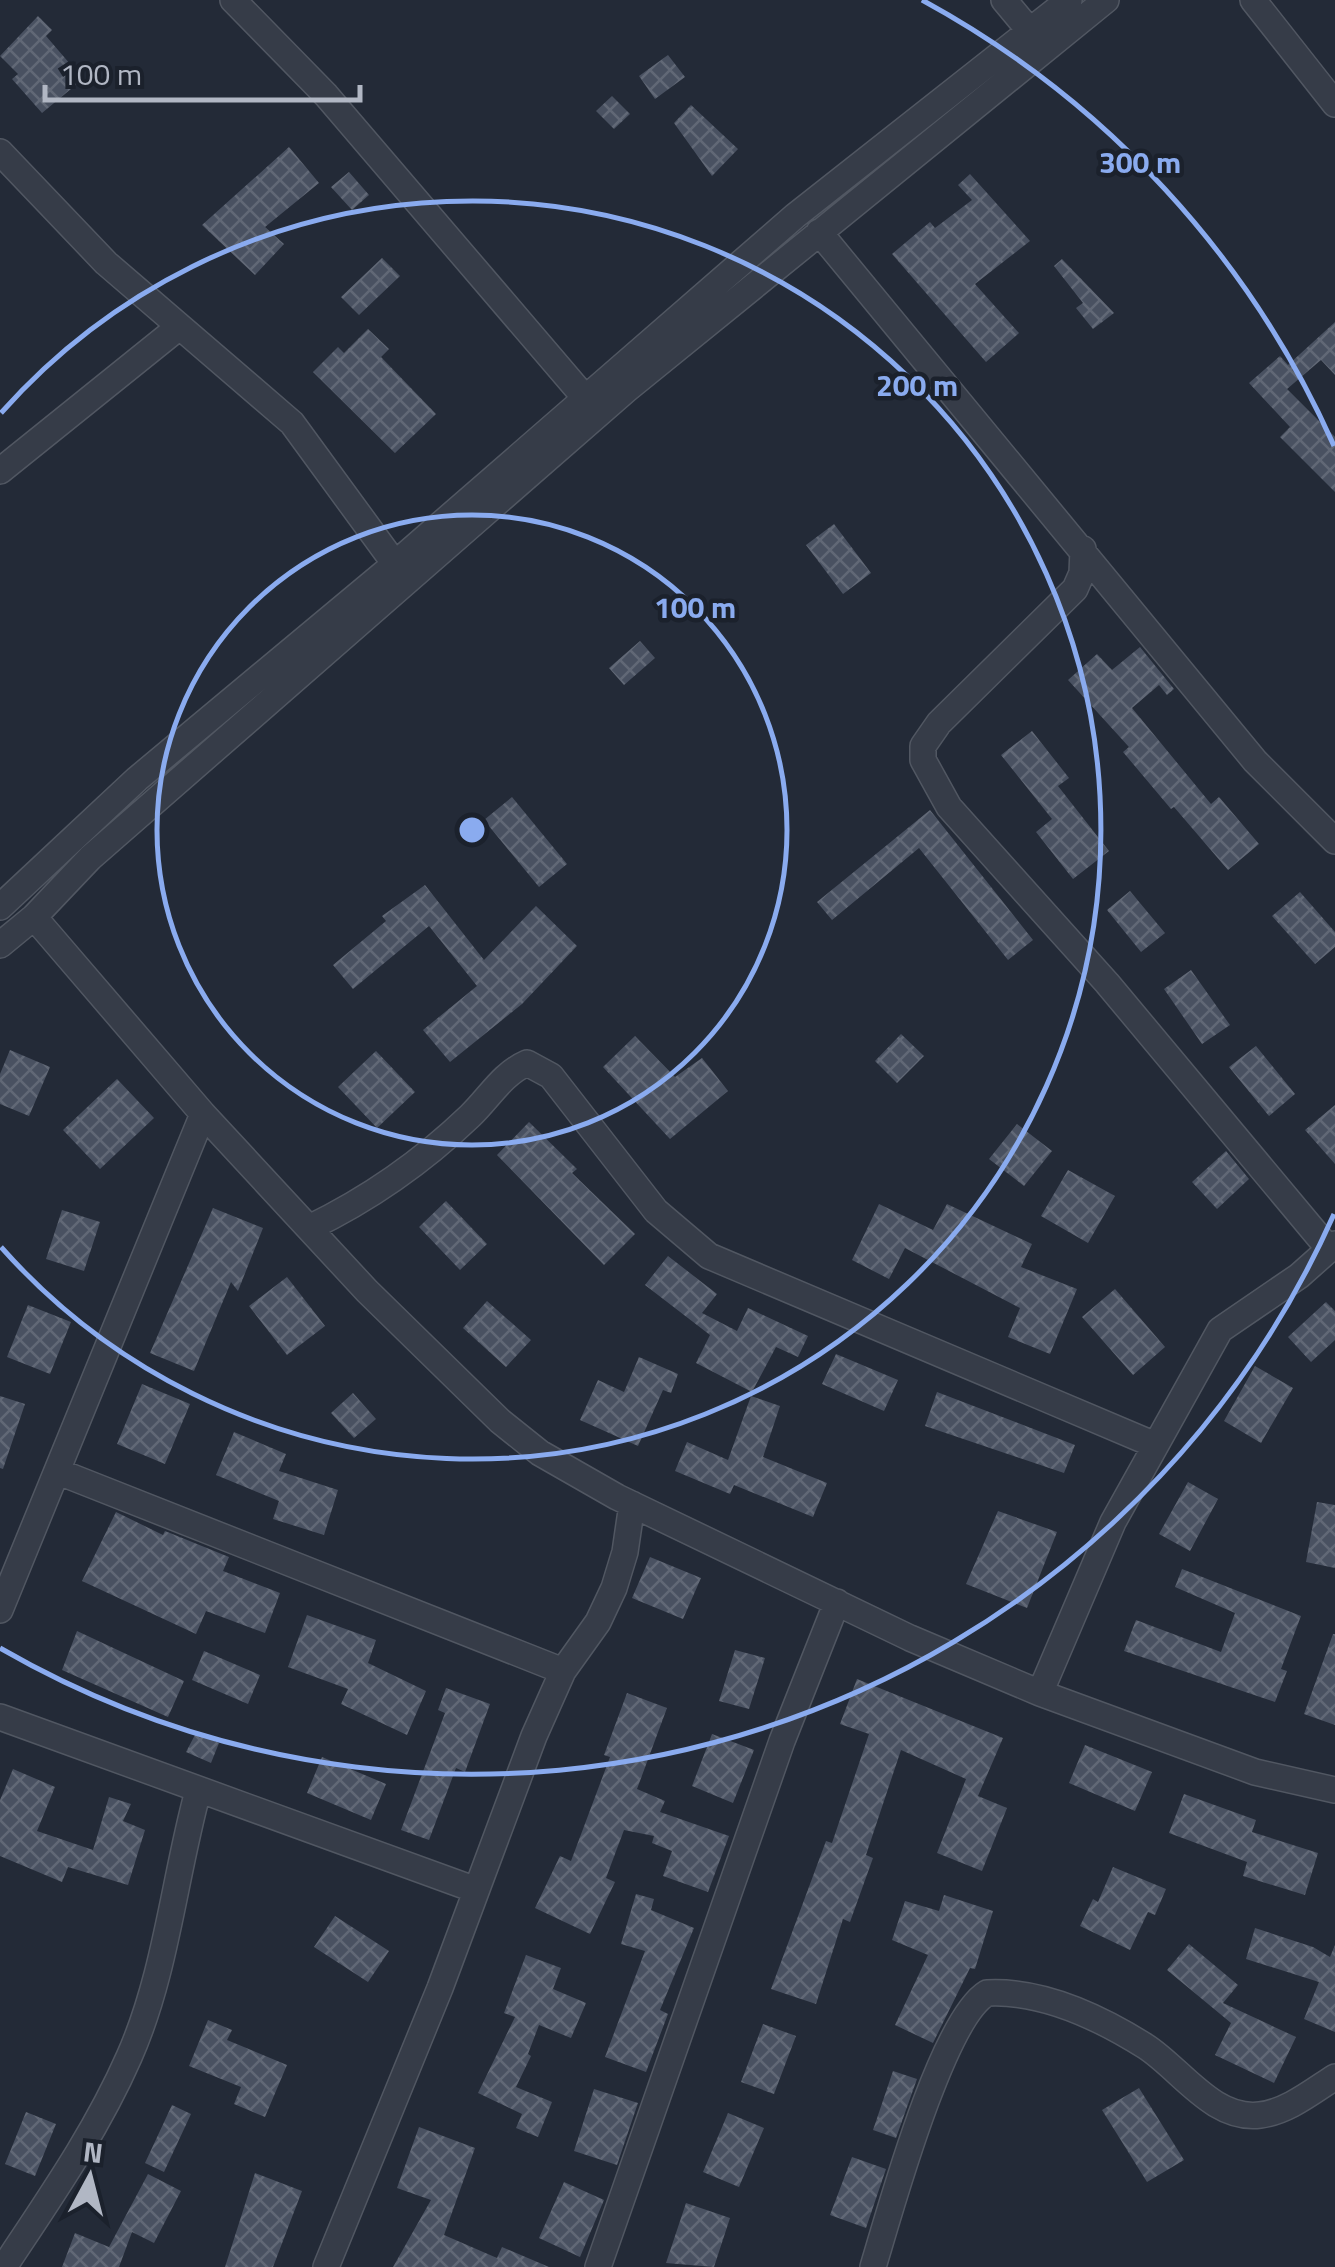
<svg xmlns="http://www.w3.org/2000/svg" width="1335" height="2267" font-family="'Titillium Web',sans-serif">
	<defs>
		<pattern id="building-cross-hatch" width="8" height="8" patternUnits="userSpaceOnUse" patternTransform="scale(2.5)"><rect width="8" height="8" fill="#495161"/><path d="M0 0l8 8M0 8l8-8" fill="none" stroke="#616876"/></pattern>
	</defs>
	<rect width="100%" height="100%" fill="#232a37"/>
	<path fill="url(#building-cross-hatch)" d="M38 16 52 30 46 36 83 79 42 113 12 79 18 74 0 56Z
		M668 55 685 77 655 99 639 76Z
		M612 96 630 114 614 129 596 111Z
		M691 105 738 149 712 176 674 123Z
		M289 147 319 183 265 227 284 244 255 275 202 225Z
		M349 172 369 195 352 210 331 187Z
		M970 174 1030 241 975 284 1019 333 986 362 892 254 930 222 935 228 972 200 958 185Z
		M382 258 400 276 359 315 341 297Z
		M1062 259 1114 313 1093 329 1076 308 1083 303 1054 266Z
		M1335 322V375L1321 360 1287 389 1335 437V492L1280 437 1290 427 1249 383 1280 356 1288 365Z
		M368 329 389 349 381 357 436 414 395 453 313 372 338 347 344 353Z
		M834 524 871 573 843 594 806 545Z
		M640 641 655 658 624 685 609 668Z
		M1140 647 1174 689 1167 695 1159 685 1132 708 1211 804 1219 797 1259 844 1228 870 1174 807 1171 809 1123 752 1129 747 1068 680 1097 654 1112 670Z
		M1032 731 1069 778 1058 786 1109 851 1073 879 1036 832 1052 819 1001 755Z
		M512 797 567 864 539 887 484 820Z
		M930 810 1033 940 1008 960 919 848 832 920 817 902Z
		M425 885 484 960 536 906 577 946 522 1004 450 1062 423 1030 477 986 429 926 353 989 333 965 386 921 382 916Z
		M1130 891 1165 933 1141 952 1107 910Z
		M1300 892 1335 932V947L1315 964 1272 916Z
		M1191 970 1230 1025 1202 1044 1164 989Z
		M901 1034 924 1056 897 1083 875 1061Z
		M635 1036 675 1077 702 1058 728 1091 670 1139 603 1067Z
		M1256 1046 1295 1094 1269 1116 1229 1067Z
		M10 1050 50 1067 29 1116 0 1104V1074Z
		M376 1051 415 1092 377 1128 338 1087Z
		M117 1079 154 1118 100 1169 63 1130Z
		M1335 1105V1164L1305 1130Z
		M529 1122 577 1169 572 1173 635 1234 604 1265 497 1155Z
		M1017 1124 1052 1151 1024 1186 989 1159Z
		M1226 1151 1249 1179 1217 1209 1192 1182Z
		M1068 1170 1115 1196 1088 1243 1041 1216Z
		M446 1201 487 1244 460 1270 419 1227Z
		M879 1204 933 1230 947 1204 1032 1244 1021 1267 1077 1289 1050 1354 1008 1337 1020 1308 905 1248 889 1279 852 1260Z
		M213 1208 263 1228 238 1291 231 1282 194 1371 150 1353Z
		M62 1210 100 1222 84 1271 46 1259Z
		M668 1256 717 1294 702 1313 737 1331 748 1308 808 1336 798 1357 776 1347 752 1392 696 1363 710 1335 645 1285Z
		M287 1277 325 1326 287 1355 249 1306Z
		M1115 1289 1165 1347 1133 1375 1082 1317Z
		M487 1301 531 1340 506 1367 463 1328Z
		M1326 1302 1335 1311V1340L1311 1362 1288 1337Z
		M28 1305 71 1322 50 1374 7 1357Z
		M836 1354 898 1380 884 1411 822 1384Z
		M639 1357 678 1374 671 1393 663 1390 638 1446 580 1420 598 1380 624 1392Z
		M1255 1366 1293 1388 1261 1443 1224 1421Z
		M142 1384 190 1404 165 1464 117 1444Z
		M937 1392 1075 1445 1064 1473 925 1426Z
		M353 1393 376 1419 354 1438 331 1413Z
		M0 1396 25 1404 3 1469 0 1468Z
		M751 1396 780 1406 763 1457 827 1483 813 1517 734 1485 730 1494 675 1471 687 1442 728 1460Z
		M234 1432 286 1454 279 1471 338 1490 324 1535 273 1519 279 1501 216 1475Z
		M1188 1482 1218 1499 1190 1551 1159 1534Z
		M1317 1502 1335 1505V1568L1306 1562Z
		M998 1511 1057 1532 1027 1608 966 1584Z
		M116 1512 163 1535 165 1531 229 1557 223 1571 280 1593 265 1633 206 1611 196 1634 82 1581Z
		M650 1557 701 1578 683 1619 632 1598Z
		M1182 1569 1301 1616 1281 1669 1287 1671 1275 1702 1124 1651 1136 1620 1221 1652 1235 1613 1175 1587Z
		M307 1615 376 1640 368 1663 426 1691 407 1735 341 1704 348 1689 288 1667Z
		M77 1631 184 1681 168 1717 62 1670Z
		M1333 1634H1335V1725L1304 1714Z
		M735 1650 765 1658 749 1709 719 1701Z
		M204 1651 260 1675 248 1704 192 1680Z
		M857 1679 1003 1738 978 1796 1007 1808 982 1871 937 1853 966 1779 901 1750 866 1855 873 1858 850 1922 843 1919 816 2004 771 1989 826 1841 832 1843 869 1734 840 1724Z
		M446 1688 490 1704 465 1772 456 1768 429 1840 401 1830 445 1713 438 1710Z
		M627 1693 667 1708 637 1789 665 1801 660 1812 729 1836 708 1892 663 1876 672 1851 652 1843 654 1836 624 1830 606 1878 615 1882 590 1934 535 1908 560 1856 571 1861 610 1757 604 1755Z
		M196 1733 219 1743 211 1763 186 1752Z
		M712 1734 754 1750 733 1803 692 1786Z
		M1085 1745 1152 1772 1135 1811 1069 1783Z
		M322 1757 386 1784 371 1820 307 1793Z
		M13 1769 55 1787 37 1831 93 1850 109 1797 131 1804 123 1821 145 1830 128 1885 68 1867 62 1882 0 1856V1800Z
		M1184 1794 1256 1820 1252 1832 1318 1853 1305 1895 1243 1876 1247 1862 1169 1833Z
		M1113 1867 1166 1889 1155 1915 1148 1912 1130 1950 1080 1926 1093 1899 1098 1902Z
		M636 1894 654 1899 651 1910 694 1928 660 2010 668 2014 646 2072 605 2057 645 1951 621 1944Z
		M944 1895 993 1911 975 1969 970 1968 933 2043 895 2025 928 1955 892 1940 905 1901 939 1911Z
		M335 1916 389 1951 368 1982 314 1947Z
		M1255 1928 1313 1947 1330 1957 1335 1945V2032L1304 2019 1319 1982 1246 1959Z
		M1189 1944 1238 1985 1223 2003 1296 2037 1274 2083 1215 2055 1231 2023 1167 1970Z
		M526 1955 561 1968 553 1989 586 2003 571 2038 539 2025 528 2054 531 2056 516 2087 552 2102 538 2137 516 2128 522 2114 478 2093 515 2017 504 2013Z
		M208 2020 232 2030 227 2040 287 2065 265 2117 234 2104 241 2087 189 2066Z
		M763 2024 796 2036 774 2094 741 2082Z
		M893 2071 917 2079 896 2138 873 2130Z
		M1139 2088 1184 2160 1147 2182 1102 2110Z
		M594 2089 638 2103 617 2165 574 2151Z
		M172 2105 191 2114 164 2172 145 2163Z
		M26 2112 56 2124 35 2176 5 2164Z
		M728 2113 764 2128 739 2187 703 2172Z
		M419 2127 475 2148 444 2235 497 2258 502 2247 549 2267H393L431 2200 397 2188Z
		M852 2157 886 2169 866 2228 830 2215Z
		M255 2173 302 2191 273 2267H225Z
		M148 2174 181 2191 154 2243 132 2232 119 2267H62L75 2233 109 2247Z
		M564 2182 604 2200 580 2257 539 2238Z
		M686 2203 730 2218 714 2267 666 2263Z"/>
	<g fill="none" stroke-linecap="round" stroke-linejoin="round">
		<defs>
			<path id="minor" d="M233 0 326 95 586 399
				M1004 0 1039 42
				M1253 0 1335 104
				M0 152 106 263 292 423 395 564
				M819 232 1255 761 1335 841
				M0 471 179 327
				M1083 549 1082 573 1075 589 939 723 923 746V760L949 807 1107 983 1329 1249
				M0 907 137 779 395 564 795 216 1069 0
				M34 917 203 1114 367 1291 500 1421 540 1453 617 1497 910 1638 1040 1693 1255 1772 1335 1790
				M0 945 34 917 90 858 626 390 1106 0
				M309 1228C367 1200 422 1162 470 1116 489 1098 502 1074 527 1063L551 1076 656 1211 709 1256 1155 1445
				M59 1472 563 1671
				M0 1610 203 1114
				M1040 1693 1113 1522 1220 1330 1299 1276 1335 1244
				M0 1717 476 1890
				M4 2267C49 2199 96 2132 129 2057 166 1974 174 1879 198 1791
				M326 2267 440 1988 534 1736 563 1671 598 1622 614 1588 625 1552 632 1504
				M598 2267 782 1741 837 1602
				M873 2267C890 2211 942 2020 987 1993 1042 1990 1099 2017 1145 2046 1180 2068 1213 2121 1260 2115 1287 2112 1313 2091 1335 2077"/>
		</defs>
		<use href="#minor" stroke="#515762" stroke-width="28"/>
		<use href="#minor" stroke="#363c48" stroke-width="25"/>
	</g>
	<g fill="none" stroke="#8aabef" stroke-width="5">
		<circle cx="472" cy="830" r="315"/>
		<path d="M1 413A629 629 0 1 1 1 1247"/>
		<path d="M1334 1214A944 944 0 0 1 0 1648M922 0A944 944 0 0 1 1334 446"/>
	</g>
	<circle cx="472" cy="830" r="15" fill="#8aabef" stroke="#1b212c" stroke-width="5"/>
	<g font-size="30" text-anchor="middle" font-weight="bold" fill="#8aabef" stroke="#1b212c" stroke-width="9" stroke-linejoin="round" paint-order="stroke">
		<text x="1140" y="173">300 m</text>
		<text x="917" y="396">200 m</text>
		<text x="695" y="618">100 m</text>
	</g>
	<g transform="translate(90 2177) rotate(7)" stroke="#1b212c" stroke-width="8" paint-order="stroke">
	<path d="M0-8L18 38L0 25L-18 38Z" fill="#b1b7c4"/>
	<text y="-15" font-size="28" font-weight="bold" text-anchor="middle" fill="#b1b7c4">N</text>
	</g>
	<path d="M45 85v15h315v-15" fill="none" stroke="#b1b7c4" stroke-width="5"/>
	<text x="60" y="85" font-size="30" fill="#b1b7c4" stroke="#1b212c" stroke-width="8" paint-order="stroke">100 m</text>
</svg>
